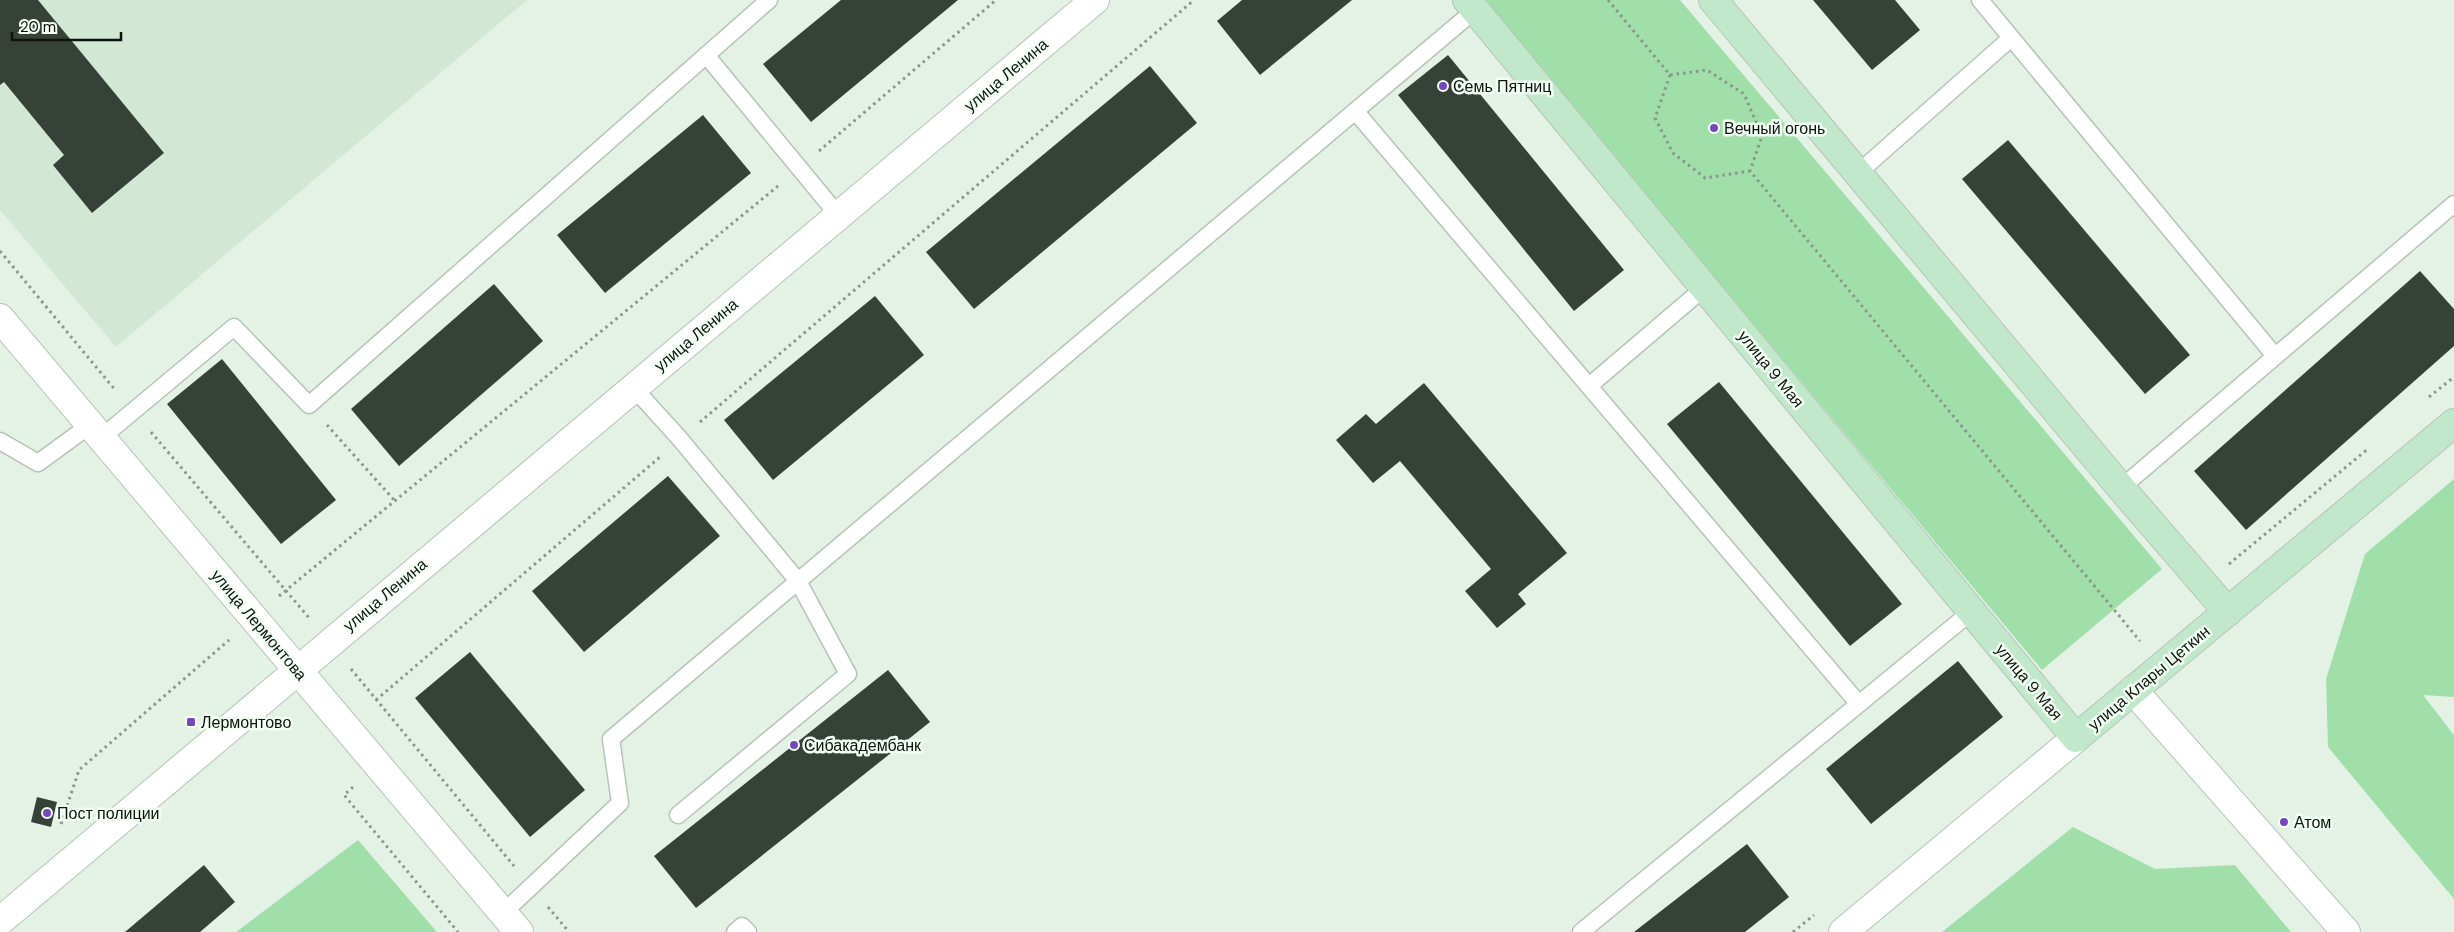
<svg xmlns="http://www.w3.org/2000/svg" width="2454" height="932" font-family="'DM Sans',sans-serif">
	<rect width="100%" height="100%" fill="#e3f2e5"/>
	<path fill="#d2e8d5" d="M0 0H527L116 347 0 210Z"/>
	<path fill="#a1dfaa" d="M1483 0H1680L2162 569 2042 670Z
		M2454 479V697L2423 695 2454 735V899L2328 747 2326 679 2365 554Z
		M2073 827 2155 869 2235 865 2291 932H1942Z
		M358 840 437 932H236Z"/>
	<path fill="#364237" d="M0 0H38L164 153 92 213 53 165 64 155 4 82 0 85Z
		M841 0H958L811 122 763 64Z
		M1242 0H1352L1260 75 1217 21Z
		M1813 0H1895L1920 30 1872 70Z
		M1448 55 1624 270 1574 311 1398 95Z
		M1150 66 1197 123 974 309 926 252Z
		M703 115 751 173 605 293 557 235Z
		M2008 140 2190 355 2145 394 1962 179Z
		M2420 271 2454 309V346L2246 530 2194 471Z
		M494 284 543 341 399 466 351 409Z
		M875 296 924 355 773 480 724 420Z
		M222 359 336 500 281 544 167 404Z
		M1719 382 1902 604 1850 646 1667 424Z
		M1424 383 1567 553 1518 594 1526 604 1497 628 1465 591 1491 569 1400 461 1373 483 1336 440 1366 414 1376 424Z
		M668 476 720 536 584 652 532 591Z
		M470 652 585 790 530 837 415 698Z
		M1958 661 2003 717 1871 824 1826 769Z
		M888 670 930 722 696 908 654 856Z
		M37 797 57 802 51 827 31 822Z
		M1747 844 1789 897 1745 932H1634Z
		M204 865 235 902 200 932H125Z"/>
	<g fill="none" stroke-linecap="round" stroke-linejoin="round">
		<defs>
			<path id="lane" d="M1980 0 2275 356
				M706 55 838 215
				M1356 112 1858 703
				M1858 173 2011 38
				M1589 386 1704 288
				M633 387 680 439 798 581 848 674 678 815
				M101 438 234 327 309 405 769 0
				M0 441 38 463 90 425
				M2121 488 2454 204
				M503 913 620 803 611 739 1475 10
				M735 932 742 926 748 932
				M1581 932 1971 612"/>
			<path id="street" d="M0 318 519 932
				M2133 690 2346 932
				M0 921 1095 0
				M1843 932 2076 738"/>
			<path id="secondary" d="M1467 0 2076 738 2454 423
				M1713 0 2121 488 2228 612"/>
		</defs>
		<use href="#lane" stroke="#b6c4b7" stroke-width="19"/>
		<use href="#street" stroke="#b6c4b7" stroke-width="30"/>
		<use href="#secondary" stroke="#b6c4b7" stroke-width="30"/>
		<path stroke="#8a958b" stroke-width="3" stroke-dasharray="2.5 4" stroke-linecap="butt" d="M1608 0 1670 75 1707 70 1744 94 1762 136 1750 171 2140 641
			M1670 75 1655 118 1673 153 1705 178 1750 171
			M819 151 996 0
			M0 251 116 391
			M2429 397 2454 377
			M700 422 1194 0
			M327 425 395 501
			M151 432 310 619
			M2229 564 2369 448
			M279 596 778 186
			M351 669 514 866
			M376 700 660 457
			M353 787 344 795 458 932
			M61 824 79 770 229 640
			M548 907 569 932
			M1793 932 1814 915"/>
		<use href="#lane" stroke="#fff" stroke-width="16"/>
		<use href="#street" stroke="#fff" stroke-width="28"/>
		<use href="#secondary" stroke="#c2e8cc" stroke-width="28"/>
	</g>
	<g fill="#7747bf" stroke="#f3fff4" stroke-width="2">
		<circle cx="1443" cy="86" r="5"/>
		<circle cx="1714" cy="128" r="5"/>
		<rect x="186" y="717" width="10" height="10" rx="2.5"/>
		<circle cx="794" cy="745" r="5"/>
		<circle cx="47" cy="813" r="5"/>
		<circle cx="2284" cy="822" r="5"/>
	</g>
	<g text-anchor="middle" dominant-baseline="central" stroke-width="5" stroke-linejoin="round" paint-order="stroke">
		<g font-size="16" fill="#0e130e" stroke="#f3fff4">
			<text transform="translate(1006 75) rotate(-40)">улица Ленина</text>
			<text transform="translate(696 335) rotate(-40)">улица Ленина</text>
			<text transform="translate(1771 369) rotate(51)">улица 9 Мая</text>
			<text transform="translate(385 595) rotate(-40)">улица Ленина</text>
			<text transform="translate(259 625) rotate(50)">улица Лермонтова</text>
			<text transform="translate(2149 678) rotate(-40)">улица Клары Цеткин</text>
			<text transform="translate(2029 682) rotate(50)">улица 9 Мая</text>
		</g>
		<g font-size="16" fill="#0e130e" stroke="#f3fff4" text-anchor="start">
			<text x="1453" y="86">Семь Пятниц</text>
			<text x="1724" y="128">Вечный огонь</text>
			<text x="201" y="722">Лермонтово</text>
			<text x="804" y="745">Сибакадембанк</text>
			<text x="57" y="813">Пост полиции</text>
			<text x="2294" y="822">Атом</text>
		</g>
	</g>
	<path d="M12 32v8h109v-8" fill="none" stroke="#0e130e" stroke-width="2.5"/>
	<text x="20" y="32" font-size="15" fill="#0e130e" stroke="#f3fff4" stroke-width="4" paint-order="stroke">20 m</text>
</svg>
